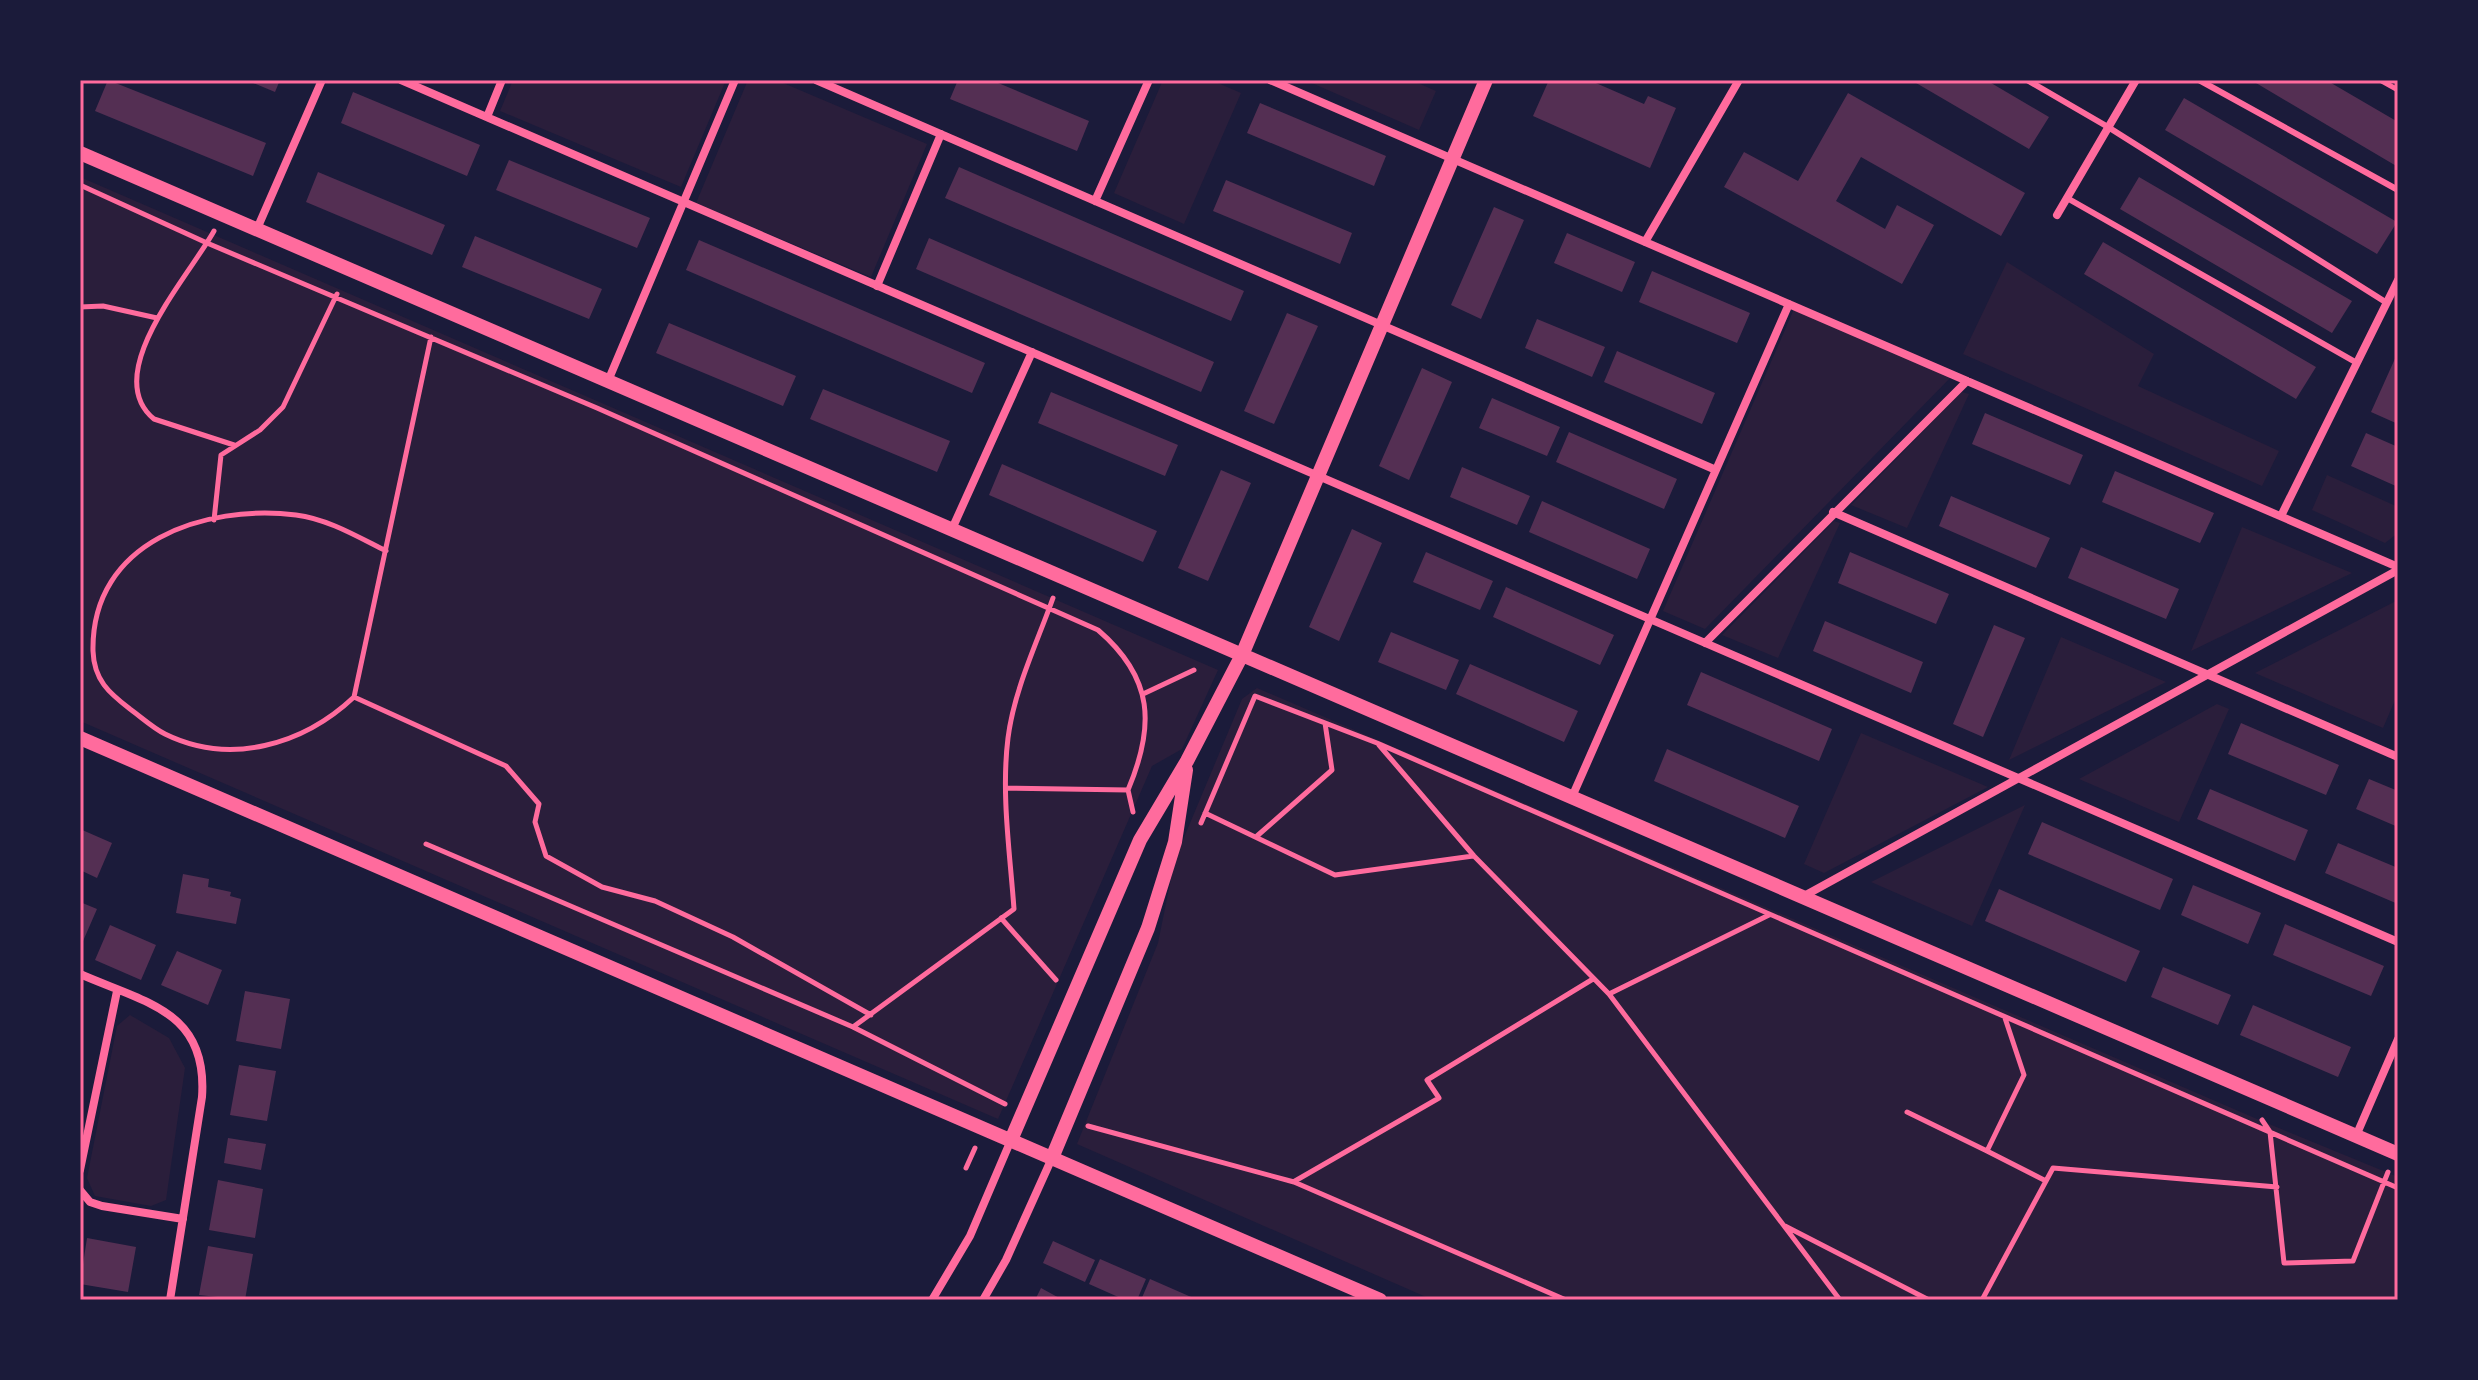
<svg xmlns="http://www.w3.org/2000/svg" width="2478" height="1380" font-family="Roboto,sans-serif">
	<rect width="100%" height="100%" fill="#1b1b3a"/>
	<path fill="#2a1e3b" d="M513 80H726L681 187 500 111Z
		M748 80H776L927 144 871 277 696 203Z
		M1163 80H1211L1241 93 1184 224 1114 193Z
		M1305 80H1411L1436 91 1419 130Z
		M80 177 1218 670 1182 749 1152 766 998 1119 80 721Z
		M2007 262 2154 354 2138 386 2279 451 2262 486 1963 354Z
		M1794 309 1951 377 1705 629 1663 611Z
		M1962 392 1969 394 1907 528 1851 505Z
		M2327 475 2398 507V533L2385 543 2312 510Z
		M1834 521 1840 523 1778 658 1722 635Z
		M2242 527 2352 573 2191 651Z
		M2398 600V693L2383 728 2255 673Z
		M2061 637 2166 682 2009 760Z
		M1257 688 2264 1122 2398 1177V1300H1433L1077 1144 1158 943 1175 859 1242 699Z
		M2217 704 2229 709 2179 822 2079 779Z
		M1861 733 1988 787 1824 873 1804 864Z
		M2025 805 1972 926 1871 882Z
		M130 1015 169 1038 185 1068 166 1200 151 1206 95 1196 87 1178 117 1026Z"/>
	<path fill="#542f53" d="M108 80 266 143 253 176 95 111Z
		M246 80H280L275 92Z
		M958 80H991L1089 121 1077 151 950 99Z
		M1549 80H1589L1644 104 1648 96 1676 108 1650 168 1533 116Z
		M1911 80H1986L2049 117 2029 149Z
		M2251 80H2326L2398 122V167Z
		M353 92 480 145 467 176 341 123Z
		M1848 93 2025 193 2001 236 1861 157 1836 201 1885 229 1897 205 1934 225 1902 284 1724 187 1744 152 1798 181Z
		M2184 98 2397 222 2377 254 2165 130Z
		M1260 103 1386 156 1374 186 1247 133Z
		M509 160 650 218 637 248 496 190Z
		M959 167 1244 291 1231 321 945 198Z
		M318 172 445 225 432 255 306 202Z
		M2139 177 2352 301 2332 333 2120 209Z
		M1226 180 1352 233 1340 264 1213 211Z
		M1494 207 1524 220 1481 319 1451 305Z
		M1567 233 1635 262 1622 292 1554 263Z
		M475 236 602 289 589 319 462 267Z
		M929 238 1214 362 1201 392 916 269Z
		M699 240 985 363 972 393 686 270Z
		M2103 242 2316 367 2296 399 2084 274Z
		M1652 271 1750 313 1737 343 1639 302Z
		M1287 313 1318 326 1274 424 1244 411Z
		M1537 319 1605 347 1592 377 1525 348Z
		M669 323 796 376 783 406 656 353Z
		M1617 351 1715 393 1702 424 1604 382Z
		M2398 352V424L2371 412Z
		M1422 368 1452 382 1409 480 1379 466Z
		M823 389 950 441 937 472 810 419Z
		M1051 392 1178 445 1165 476 1038 423Z
		M1492 398 1560 427 1547 456 1479 428Z
		M1985 413 2083 455 2070 485 1972 444Z
		M1569 432 1677 479 1664 509 1556 462Z
		M2366 433 2398 447V487L2351 466Z
		M1002 464 1157 531 1143 562 989 495Z
		M1462 467 1530 496 1517 525 1450 497Z
		M1221 470 1251 483 1208 581 1178 568Z
		M2115 471 2214 513 2200 543 2102 502Z
		M1951 496 2050 538 2036 568 1939 526Z
		M1542 501 1650 549 1637 579 1529 532Z
		M1352 529 1382 543 1339 641 1309 627Z
		M2081 547 2179 589 2166 619 2068 578Z
		M1426 552 1493 581 1480 610 1413 582Z
		M1850 552 1949 594 1936 624 1838 583Z
		M1506 587 1614 635 1600 665 1493 617Z
		M1825 621 1923 662 1911 693 1813 651Z
		M1994 625 2025 638 1983 737 1953 724Z
		M1391 632 1459 660 1446 690 1378 662Z
		M1470 664 1578 711 1564 742 1456 694Z
		M1701 672 1832 729 1819 761 1687 705Z
		M2241 723 2339 765 2326 795 2228 754Z
		M1667 749 1799 806 1785 838 1654 781Z
		M2369 779 2398 791V827L2356 809Z
		M2210 789 2308 830 2295 861 2197 819Z
		M2042 822 2173 879 2160 910 2028 854Z
		M80 829 112 843 97 878 80 870Z
		M2338 843 2398 868V904L2325 873Z
		M183 874 209 879 208 887 231 892 230 896 241 899 236 924 176 913Z
		M2193 885 2261 913 2248 944 2181 915Z
		M1999 889 2140 951 2126 982 1985 921Z
		M80 902 97 909 80 948Z
		M2285 924 2384 966 2371 996 2273 955Z
		M110 925 156 945 141 980 95 960Z
		M177 951 222 970 208 1005 161 985Z
		M2163 967 2231 995 2218 1025 2151 997Z
		M245 991 290 999 281 1049 236 1041Z
		M2253 1005 2351 1047 2338 1077 2240 1035Z
		M239 1065 276 1071 267 1121 230 1115Z
		M228 1138 266 1144 261 1170 224 1163Z
		M218 1180 263 1189 255 1238 209 1230Z
		M87 1238 136 1247 128 1292 80 1284Z
		M1053 1241 1095 1260 1085 1282 1043 1263Z
		M208 1246 253 1254 245 1300 199 1295Z
		M1100 1259 1146 1279 1137 1300H1125L1089 1284Z
		M1150 1279 1198 1300H1141Z
		M1041 1288 1063 1300H1035Z"/>
	<g fill="none" stroke-linecap="round" stroke-linejoin="round">
		<path stroke="#ff6b9d" stroke-width="5" d="M2380 80 2398 90
			M80 185 207 243 597 408 1098 630C1154 678 1155 726 1128 790
			M214 231C190 275 99 374 154 419L234 445
			M80 307 103 306 157 318
			M431 337 354 697 506 766 539 804 535 822 546 856 602 887 655 901 733 937 871 1015
			M214 520 221 455 260 430 283 407 337 294
			M1143 694 1194 670
			M354 697C303 745 230 766 165 734 153 728 141 717 130 709 109 693 94 680 93 651 91 541 205 504 296 515 328 519 358 537 386 551
			M1379 745 1474 856 1609 994 1840 1300
			M1006 788 1128 790 1133 812
			M1205 813 1335 875 1473 856
			M1201 823 1255 696 1377 743 2398 1188
			M1257 836 1332 770 1325 723
			M426 844 853 1027 1005 1104
			M1001 918 1056 980
			M1609 994 1769 915
			M2005 1018 2024 1075 1987 1151 2046 1181
			M853 1027 1014 909C1010 853 1001 794 1008 738 1014 690 1037 643 1053 598
			M1907 1112 1987 1151
			M2262 1120 2270 1132 2284 1263 2353 1261 2388 1172
			M1088 1126 1294 1182 1566 1300
			M966 1168 975 1148
			M1295 1181 1439 1098 1427 1080 1593 979
			M1785 1226 1929 1300
			M1982 1300 2053 1168 2277 1187"/>
		<path stroke="#ff6b9d" stroke-width="6" d="M2027 80 2108 127 2387 303
			M2199 80 2398 190
			M2067 198 2357 363"/>
		<path stroke="#ff6b9d" stroke-width="8" d="M401 80 2398 942
			M816 80 1716 470
			M1270 80 2398 567
			M487 117 502 80
			M1095 201 1149 80
			M2057 215 2136 80
			M257 229 322 80
			M1645 242 1739 80
			M877 286 941 134
			M608 381 735 80
			M1833 512 2398 757
			M2281 516 2398 280
			M952 529 1032 352
			M1705 643 1967 381
			M1572 797 1789 304
			M1804 896 2398 570
			M80 974C146 1003 208 1011 202 1097L170 1300
			M2356 1136 2398 1039
			M80 1170 117 991
			M80 1190 90 1202 102 1206 183 1219
			M932 1300 970 1236 1011 1140
			M983 1300 1006 1260 1052 1158"/>
		<path stroke="#ff6b9d" stroke-width="14" d="M80 153 2398 1154
			M80 738 1380 1300
			M1011 1140 1140 840 1187 761 1242 655 1486 80
			M1052 1158 1148 928 1175 842 1186 770"/>
	</g>
	<rect width="2478" height="1380" fill="none" stroke="#1b1b3a" stroke-width="164"/>
	<rect x="82" y="82" width="2314" height="1216" fill="none" stroke="#ff6b9d" stroke-width="3"/>
</svg>
